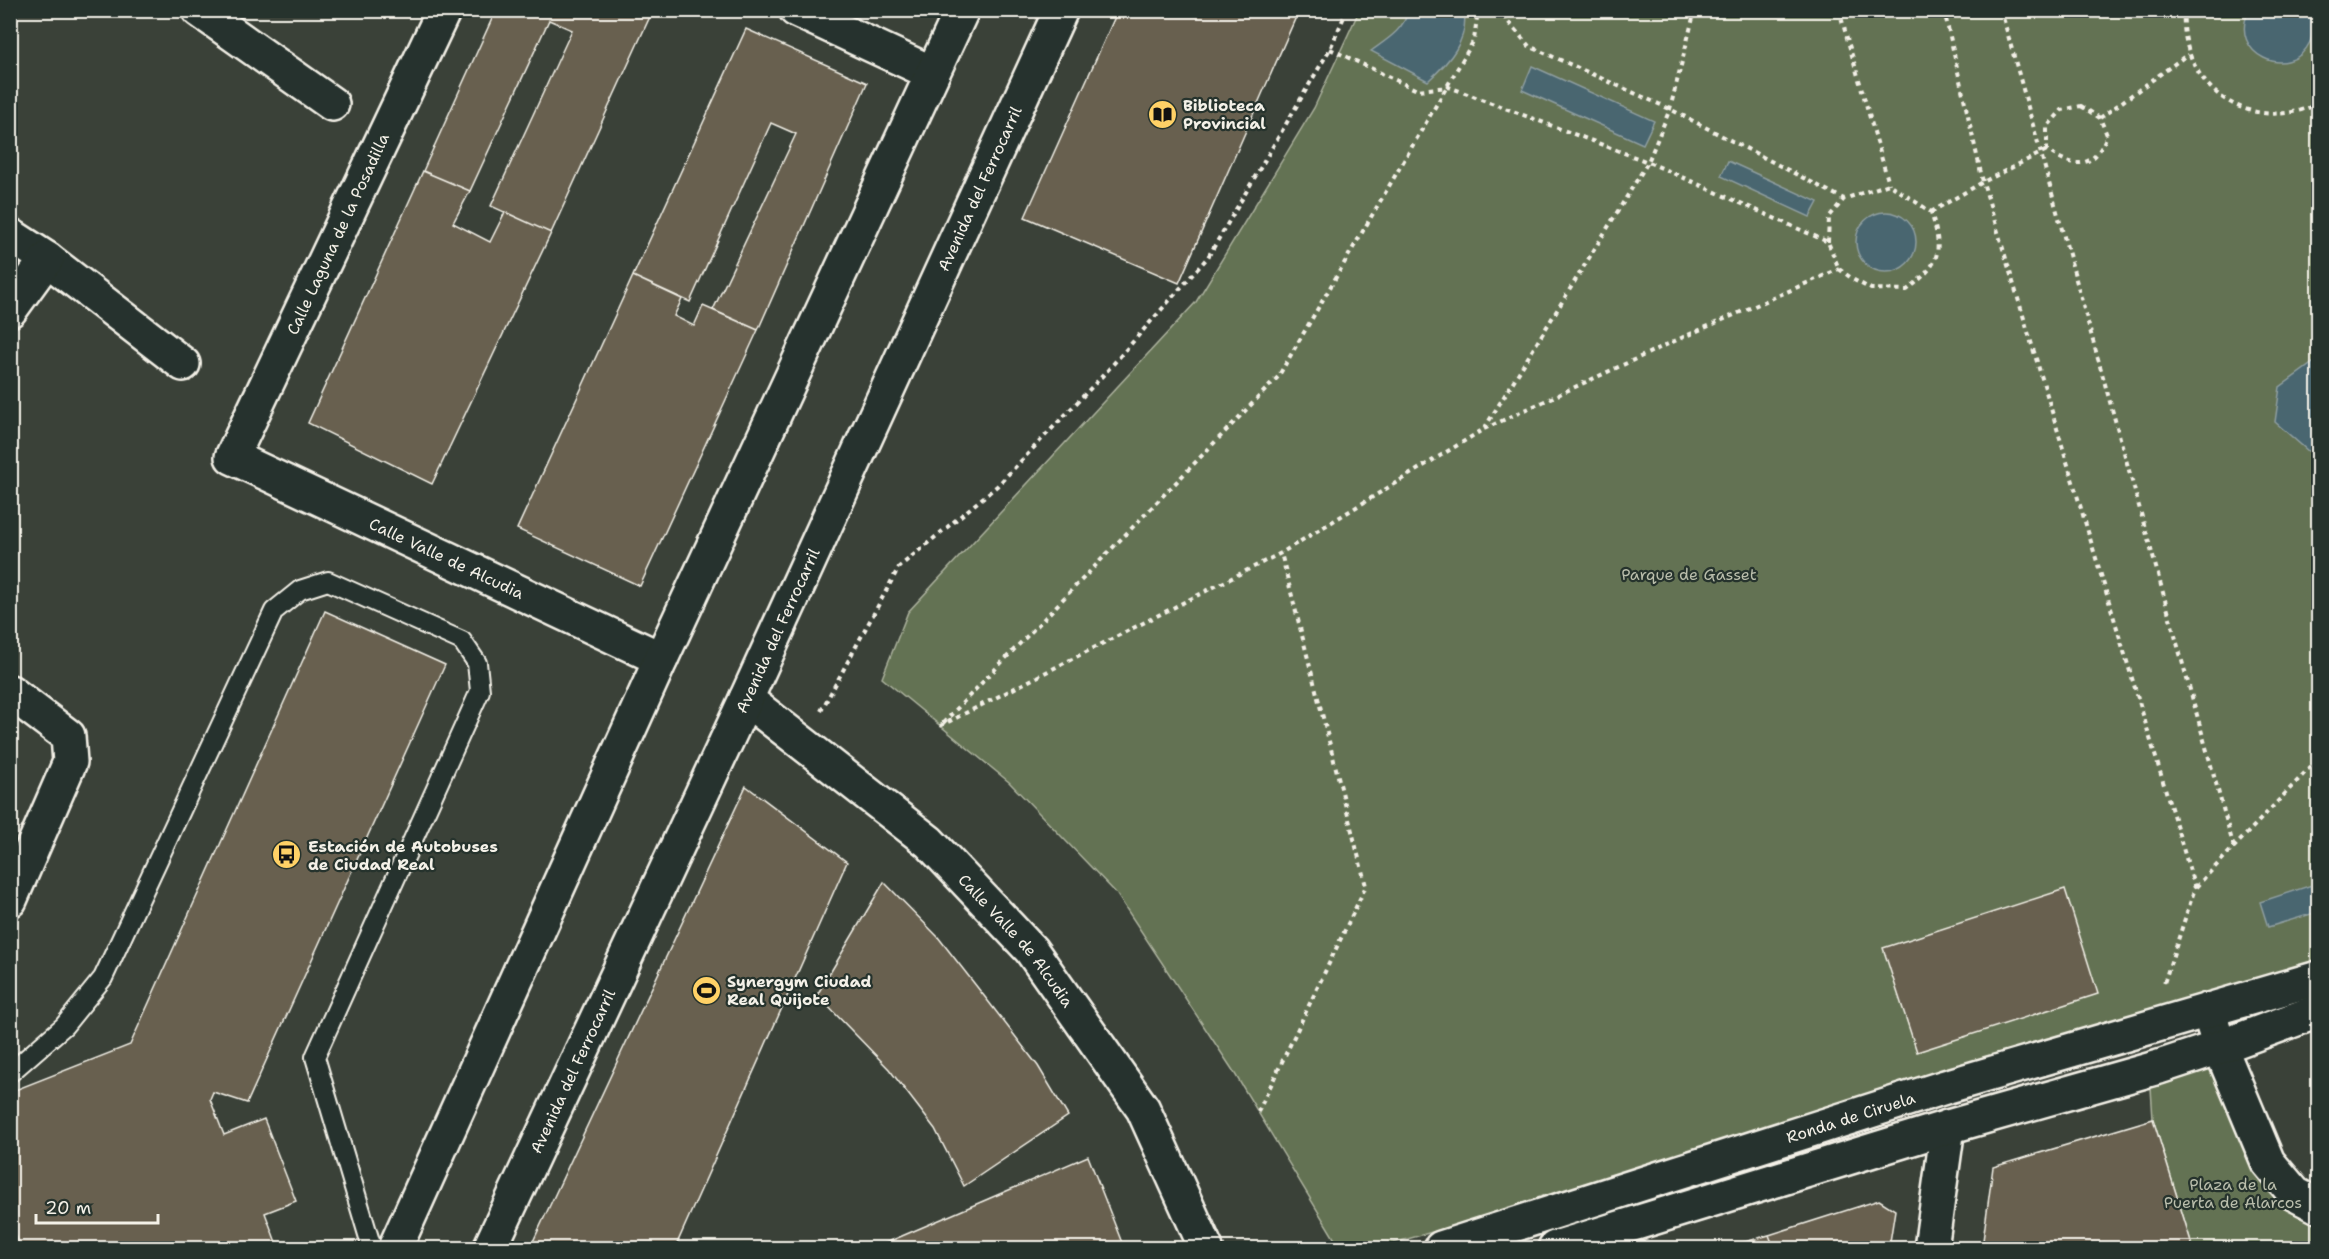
<svg xmlns="http://www.w3.org/2000/svg" width="2329" height="1259" font-family="'Shantell Sans',sans-serif">
	<rect width="100%" height="100%" fill="#3a4138"/>
	<filter id="ink" filterUnits="userSpaceOnUse"><feTurbulence type="fractalNoise" baseFrequency=".0167" numOctaves="2"/><feDisplacementMap in="SourceGraphic" scale="12" xChannelSelector="R" yChannelSelector="G"/><feConvolveMatrix kernelMatrix="1 2 1 2 8 2 1 2 1" color-interpolation-filters="sRGB"/></filter>
	<g filter="url(#ink)">
		<path fill="#647253" stroke="#acb29e" stroke-width="1.5" d="M1359 11H2318V961L2150 1027 1376 1248H1340L1232 1069 1116 893 1009 782 882 678 908 612 1196 302 1314 108Z
			M2220 1047 2318 1216V1248H2193L2153 1119 2151 1088 2159 1067Z"/>
		<path fill="#4a6670" stroke="#8e9ea0" stroke-width="1.5" d="M1408 11H1464C1469 40 1449 62 1428 81L1371 51C1386 40 1404 30 1408 11Z
			M2249 11H2309C2314 20 2315 32 2310 42 2290 84 2227 53 2249 11Z
			M1532 66 1654 121 1643 144 1522 90Z
			M1728 161 1818 202 1810 217 1721 176Z
			M1856 242a30 30 0 1 1 60 0a30 30 0 1 1-60 0Z
			M2317 360 2318 451H2308L2275 422 2280 387Z
			M2318 883V912L2268 927 2260 902Z"/>
		<path fill="#676150" stroke="#f4f1e8" stroke-width="1.5" d="M496 10H653L551 233 491 206 572 30 549 20 470 191 423 171Z
			M1118 10H1299L1179 283 1025 217Z
			M746 29 867 83 758 330 713 310 796 134 771 123 690 302 633 276Z
			M423 171 470 191 453 223 490 242 505 212 551 233 432 484 308 423Z
			M633 276 682 299 674 316 694 326 703 306 758 330 640 586 517 529Z
			M325 611 445 665 247 1103 213 1092 210 1099 224 1135 264 1119 296 1201 265 1213 277 1245 269 1248H21L10 1221V1101L15 1090 130 1045Z
			M746 786 847 862 675 1248H530Z
			M884 882 938 937 988 1001 1038 1066 1068 1116 964 1186 935 1129 889 1069 817 995Z
			M2065 889 2098 994 1917 1052 1883 948Z
			M2153 1119 2193 1248H1982L1993 1167Z
			M1088 1156 1124 1248H874Z
			M1879 1200 1895 1210 1889 1248H1774L1769 1235Z
			M1769 1235 1774 1248H1725Z"/>
		<g fill="none" stroke-linecap="round" stroke-linejoin="round">
			<defs>
				<path id="lane" d="M10 1073 64 1026 103 978 274 611 300 590 328 581 462 641 477 663 480 691 315 1057 372 1248"/>
				<g id="street">
					<path d="M199 10 332 104"/>
					<path id="s1" d="M444 10 232 457 661 659"/>
					<path d="M796 10 932 73"/>
					<path d="M10 235 47 259 183 364"/>
					<path d="M10 310 47 259"/>
					<path d="M10 692 68 736 70 762 10 900"/>
					<path id="s2" d="M746 699 929 842 1031 950 1143 1109 1206 1248"/>
					<path d="M2208 1010 2220 1047 2268 1162 2295 1194 2318 1206"/>
					<path d="M1931 1248 1948 1127"/>
				</g>
				<g id="primary">
					<path d="M395 1248 661 659 962 10"/>
					<path id="s3" d="M490 1248 746 699 1061 10"/>
				</g>
				<g id="highway">
					<path id="s4" d="M1441 1248 1945 1087 2318 978"/>
					<path d="M1555 1248 1948 1127 2159 1067 2220 1047 2318 1011"/>
				</g>
			</defs>
			<use href="#lane" stroke="#f4f1e8" stroke-width="22"/>
			<use href="#street" stroke="#f4f1e8" stroke-width="38"/>
			<use href="#primary" stroke="#f4f1e8" stroke-width="38"/>
			<use href="#highway" stroke="#f4f1e8" stroke-width="38"/>
			<path stroke="#f4f1e8" stroke-width="4" stroke-dasharray="4.5 4.5" stroke-linecap="butt" d="M1839 10 1889 184
				M1944 10 1983 182 2195 888 2164 983
				M2001 10 2234 848
				M2184 10C2179 88 2248 135 2318 104
				M1330 49 1417 90 1449 87 1648 162 1828 242 1839 269 1854 280 1871 289 1907 290C1941 263 1943 252 1931 212L1889 184 1844 199 1670 109 1529 46 1498 10
				M2081 106 2100 118 2107 135C2094 170 2074 169 2047 150V127L2062 110Z
				M2100 118 2188 54
				M1931 212 1983 182 2047 150
				M1828 242 1829 217 1844 199
				M1484 429 1679 339 1839 269
				M821 711 899 567 997 486 1107 371 1208 257 1330 49 1347 10
				M943 723 1278 377 1474 40 1478 10
				M940 726 1281 553 1484 429 1648 162 1670 109 1695 10
				M2196 887 2318 759
				M1258 1112 1366 886 1281 553"/>
			<use href="#lane" stroke="#26332d" stroke-width="18"/>
			<use href="#street" stroke="#26332d" stroke-width="33"/>
			<use href="#primary" stroke="#26332d" stroke-width="33"/>
			<use href="#highway" stroke="#26332d" stroke-width="33"/>
		</g>
	</g>
	<defs>
		<symbol id="library-disc" viewBox="-11 -11 22 22"><circle r="9.5" fill="#ffd166" stroke="#26332d"/><path d="M-6-4Q-3-5.5-.7-3.5V5Q-3 3-6 4ZM6-4Q3-5.5 .7-3.5V5Q3 3 6 4Z" fill="#111"/></symbol>
		<symbol id="bus-disc" viewBox="-11 -11 22 22"><circle r="9.5" fill="#ffd166" stroke="#26332d"/><path d="M-5-6H5V4H4V6H2V4H-2V6H-4V4H-5ZM-3.5-4V0h7V-4ZM-3.5 1.2v1.5H-2V1.2ZM2 1.2v1.5H3.5V1.2Z" fill="#111"/></symbol>
		<symbol id="stadium-disc" viewBox="-11 -11 22 22"><circle r="9.5" fill="#ffd166" stroke="#26332d"/><path d="M0-5a6.5 5 0 1 0 0 10a6.5 5 0 1 0 0-10ZM-3.5-1.8h7v3.6h-7Z" fill="#111"/></symbol>
	</defs>
	<g fill-rule="evenodd">
		<use href="#library-disc" x="1146" y="98" width="33" height="33"/>
		<use href="#bus-disc" x="270" y="838" width="33" height="33"/>
		<use href="#stadium-disc" x="690" y="974" width="33" height="33"/>
	</g>
	<g text-anchor="middle" dominant-baseline="central" stroke-width="4.5" stroke-linejoin="round" paint-order="stroke">
		<g font-size="16" font-weight="bold" fill="#f4f1e8" stroke="#26332d" text-anchor="start">
			<text x="1183" y="105">Biblioteca<tspan x="1183" dy="18">Provincial</tspan></text>
			<text x="308" y="846">Estación de Autobuses<tspan x="308" dy="18">de Ciudad Real</tspan></text>
			<text x="727" y="981">Synergym Ciudad<tspan x="727" dy="18">Real Quijote</tspan></text>
		</g>
		<g font-size="16" fill="#f4f1e8" stroke="#26332d">
			<text stroke="none"><textPath href="#s3" startOffset="1167">Avenida del Ferrocarril</textPath></text>
			<text transform="translate(338 234) rotate(-65)">Calle Laguna de la Posadilla</text>
			<text stroke="none"><textPath href="#s1" startOffset="732">Calle Valle de Alcudia</textPath></text>
			<text stroke="none"><textPath href="#s3" startOffset="681">Avenida del Ferrocarril</textPath></text>
			<text stroke="none"><textPath href="#s2" startOffset="364">Calle Valle de Alcudia</textPath></text>
			<text stroke="none"><textPath href="#s3" startOffset="195">Avenida del Ferrocarril</textPath></text>
			<text stroke="none"><textPath href="#s4" startOffset="430">Ronda de Ciruela</textPath></text>
		</g>
		<g font-size="16" fill="#babeac" stroke="#26332d">
			<text x="1689" y="574">Parque de Gasset</text>
			<text x="2233" y="1184">Plaza de la<tspan x="2233" dy="18">Puerta de Alarcos</tspan></text>
		</g>
	</g>
	<rect width="2329" height="1259" fill="none" stroke="#26332d" stroke-width="36"/>
	<rect x="18" y="18" width="2293" height="1223" fill="none" stroke="#f4f1e8" stroke-width="2" filter="url(#ink)"/>
	<path d="M36 1214v9h122v-9" fill="none" stroke="#f4f1e8" stroke-width="3"/>
	<text x="45" y="1214" font-size="18" fill="#f4f1e8" stroke="#26332d" stroke-width="4.5" paint-order="stroke">20 m</text>
</svg>
